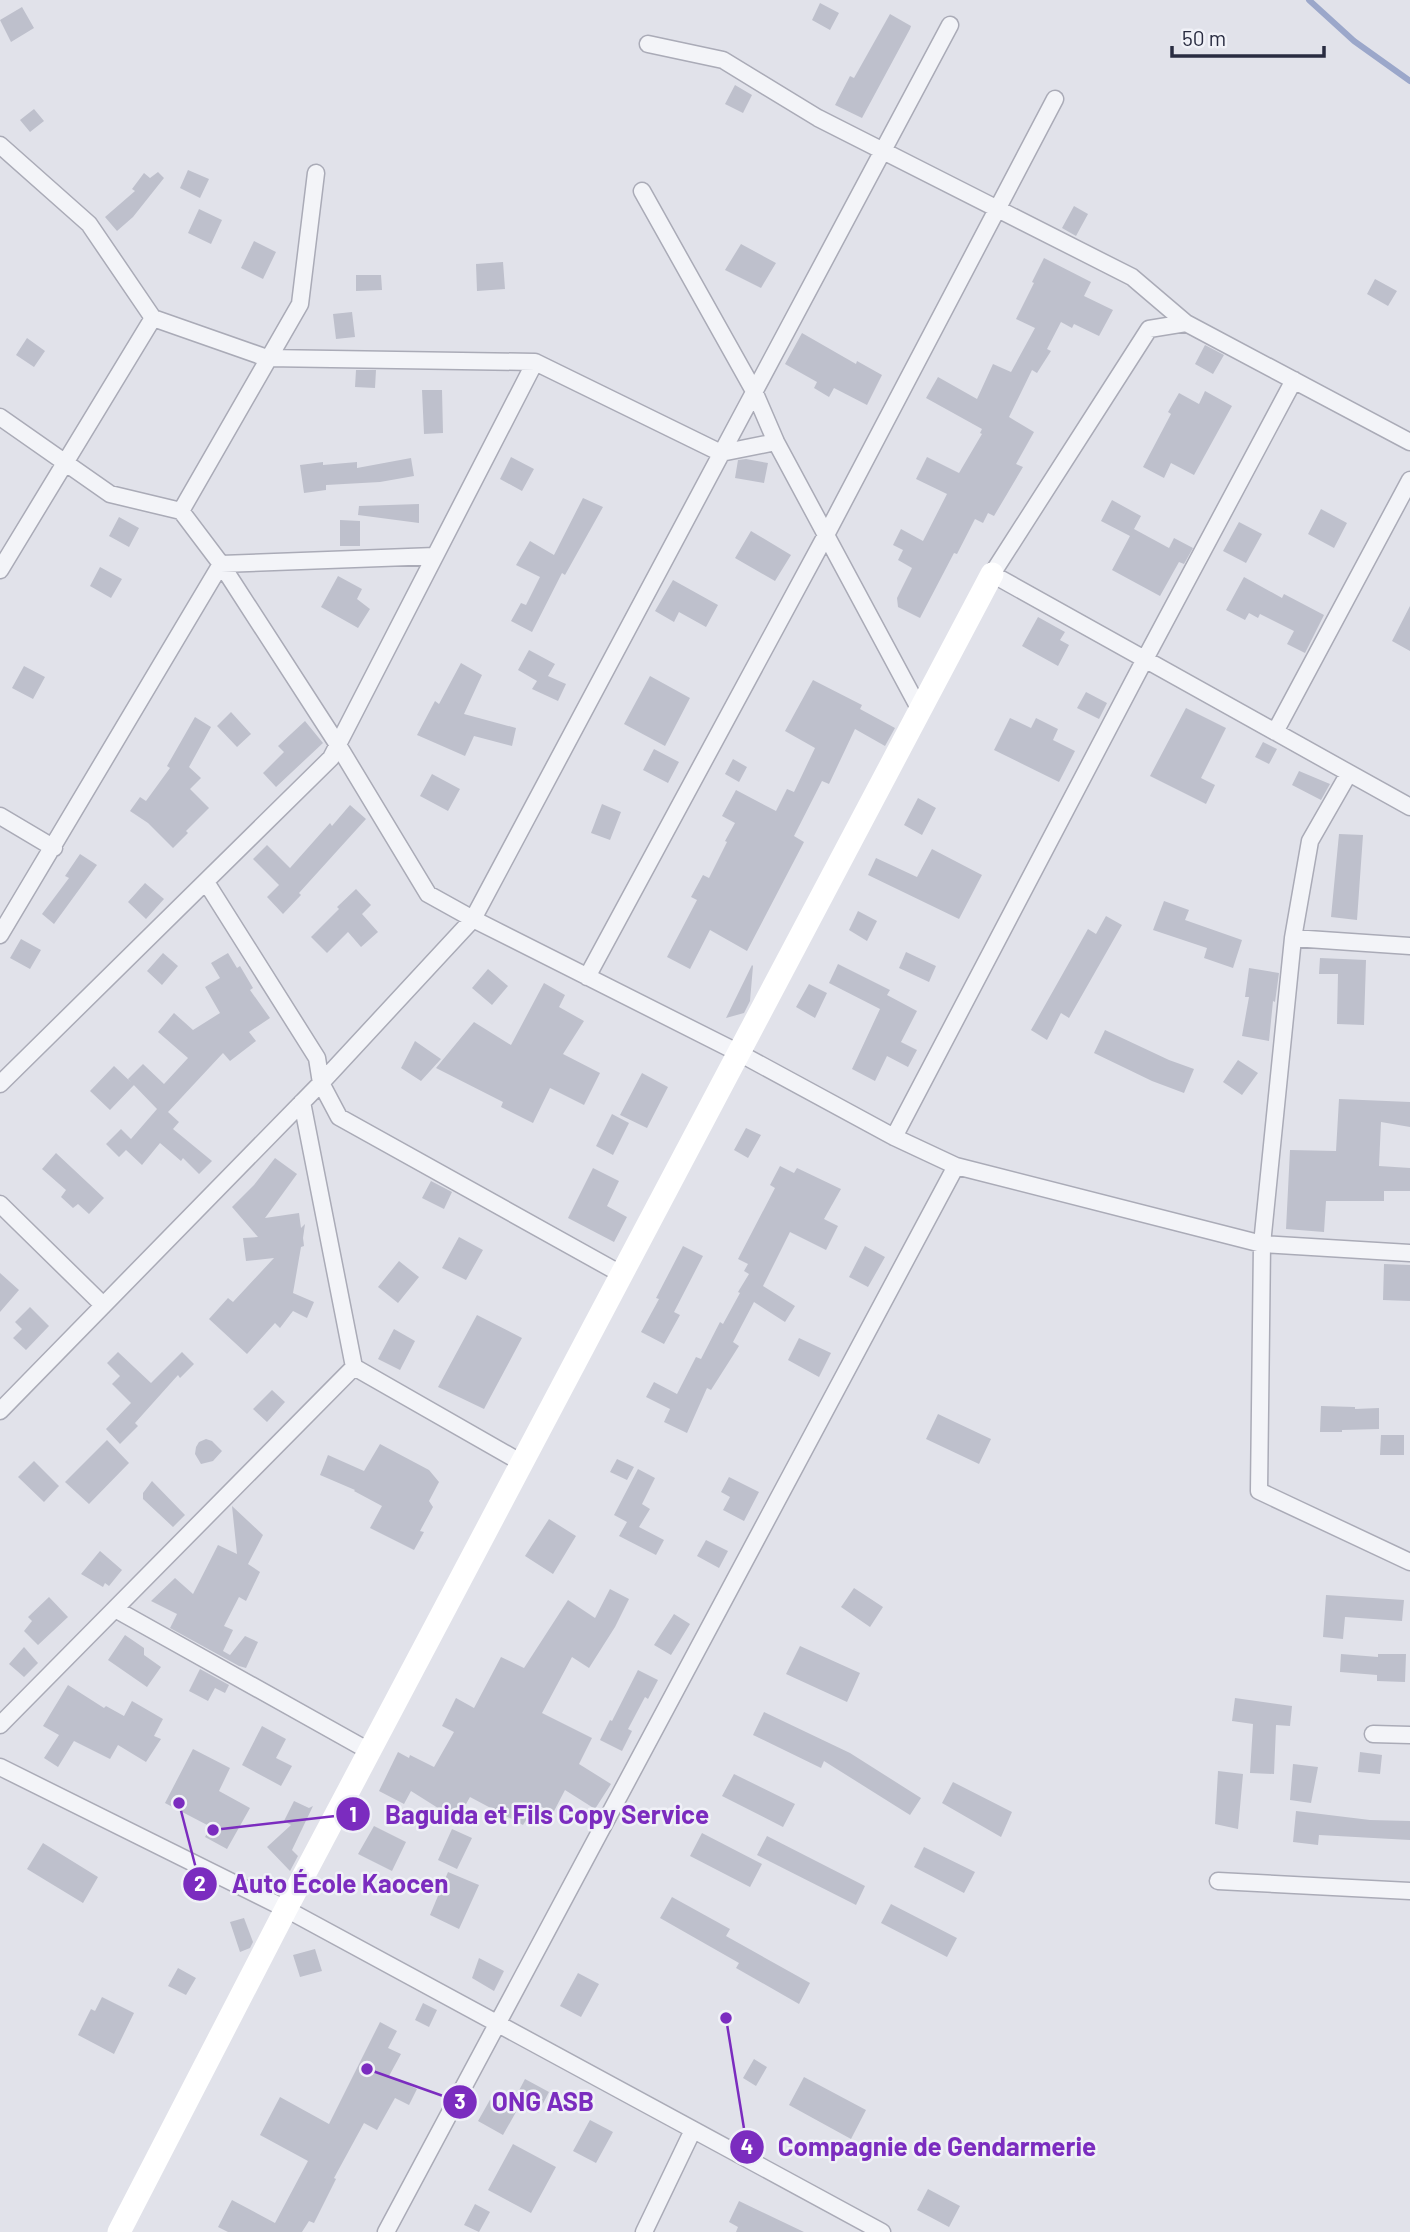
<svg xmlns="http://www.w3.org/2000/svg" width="1410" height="2232" font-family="Barlow,sans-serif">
	<rect width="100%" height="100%" fill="#e1e2ea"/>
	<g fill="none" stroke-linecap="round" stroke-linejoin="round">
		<path stroke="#9ba7ca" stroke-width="6" d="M1309 0 1354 41 1410 81"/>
	</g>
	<path fill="#bec0cc" d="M820 3 839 13 830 30 812 20Z
		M22 7 34 28 11 42 0 20Z
		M890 14 911 26 910 29 862 118 835 105 850 76 854 78Z
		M735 85 752 95 743 113 725 104Z
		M34 109 44 121 30 132 20 120Z
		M188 170 209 179 200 198 180 188Z
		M158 172 164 178 133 217 117 231 105 217 135 191 132 189 144 173 150 178Z
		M1074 206 1088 214 1076 236 1062 228Z
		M199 209 222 220 211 244 188 233Z
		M254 241 276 252 263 279 241 268Z
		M741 244 776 263 761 288 725 270Z
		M1044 258 1091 282 1084 296 1113 310 1099 336 1074 324 1072 328 1061 322 1047 349 1051 351 1037 373 1032 370 1009 417 1034 432 1016 464 1023 467 994 516 988 513 983 523 975 519 957 554 954 553 920 618 898 607 897 598 912 568 898 560 903 550 893 545 901 529 923 541 947 494 916 479 927 457 959 473 982 434 980 433 982 429 926 398 938 377 977 399 993 364 1011 372 1035 328 1016 319 1034 283 1032 282Z
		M503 262 505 289 477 291 476 264Z
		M356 275H381L382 290 356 291Z
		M1375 279 1397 291 1388 306 1367 294Z
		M352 312 355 337 336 339 333 314Z
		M802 333 856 364 857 361 882 375 867 405 834 388 829 397 814 388 817 382 785 364Z
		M27 338 45 351 34 367 16 355Z
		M1205 345 1224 355 1213 374 1195 364Z
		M356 370H376L375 388 355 387Z
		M422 390H442L443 433 424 434Z
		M1205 391 1232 406 1194 475 1171 463 1164 478 1143 467 1171 414 1168 412 1179 393 1199 404Z
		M511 457 534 469 522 491 500 479Z
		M411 458 414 476 380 482 326 485V490L304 493 300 465 323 462V465L357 462V468Z
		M746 459 768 463 764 483 735 478 738 460Z
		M583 498 603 507 565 575 562 573 532 632 511 621 521 603 526 605 540 577 516 565 530 541 554 555Z
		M1112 500 1141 516 1134 529 1169 548 1174 538 1193 548 1184 564 1179 562 1160 596 1112 570 1130 536 1101 521Z
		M419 504V523L358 515 359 506Z
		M1321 509 1347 523 1334 548 1308 534Z
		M119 517 139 528 129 547 109 536Z
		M340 520 360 521V546H340Z
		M1239 522 1262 534 1246 563 1223 551Z
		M751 531 791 555 775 581 735 558Z
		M100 567 122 579 111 598 90 586Z
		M338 576 362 589 357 599 370 609 358 628 321 607Z
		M1244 577 1282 598 1284 594 1324 615 1305 653 1287 644 1294 631 1260 614 1258 618 1249 613 1245 620 1226 610Z
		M673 580 718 605 706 627 679 612 674 622 655 611Z
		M1410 606V651L1392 641Z
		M1038 617 1065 632 1060 640 1069 645 1058 666 1022 646Z
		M529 650 555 664 548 676 566 684 558 701 532 689 537 681 518 670Z
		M461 663 482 675 464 714 516 728 512 746 474 736 465 756 417 735 435 701 439 704Z
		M24 666 45 677 33 699 12 688Z
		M650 676 690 698 665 746 624 724Z
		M813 680 862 705 860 709 895 728 885 746 855 729 829 784 822 781 794 836 804 842 747 951 710 930 690 969 667 957 697 900 691 897 703 875 709 878 727 842 725 841 735 823 722 816 736 790 776 811 787 789 794 792 815 748 785 731Z
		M1086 692 1107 703 1099 719 1077 708Z
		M1186 708 1226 728 1201 778 1215 785 1206 804 1150 776Z
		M231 712 251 734 237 747 217 726Z
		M195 717 211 727 189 767 201 778 190 789 209 808 186 831 188 833 173 848 148 823 130 811 140 797 146 801 170 768 167 766Z
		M1010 718 1031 728 1036 718 1058 729 1053 740 1075 751 1059 782 994 750Z
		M305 721 323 743 276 787 263 773 284 752 278 746Z
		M1263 742 1277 749 1269 764 1255 757Z
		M654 749 679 762 668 783 643 770Z
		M733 759 747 767 739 782 725 774Z
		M1299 771 1330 784 1321 800 1292 785Z
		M432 774 460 789 448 811 420 796Z
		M918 798 936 808 922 835 904 825Z
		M602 804 621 812 610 840 591 833Z
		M350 805 366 819 299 893 301 895 283 914 267 897 279 885 253 859 267 845 290 868 330 823 332 826Z
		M1339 834 1363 835 1357 920 1331 917Z
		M932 849 982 875 959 919 868 875 876 858 917 877Z
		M80 854 97 865 54 924 42 914 69 878 65 876Z
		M145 883 164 899 146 919 128 902Z
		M356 889 371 905 362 914 378 932 361 947 348 932 327 953 311 937 339 909 337 907Z
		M1164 901 1189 910 1185 920 1242 940 1233 968 1204 958 1207 948 1153 930Z
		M858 911 877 921 867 941 849 930Z
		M1106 916 1122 925 1069 1018 1061 1013 1047 1040 1031 1030 1088 929 1096 934Z
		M21 939 41 950 30 969 10 958Z
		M906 952 936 966 929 982 899 968Z
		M163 953 178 966 162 985 147 971Z
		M228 953 237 968 240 966 253 988 250 990 270 1018 249 1032 256 1041 230 1061 223 1053 168 1112 179 1122 173 1129 212 1161 199 1174 183 1158 181 1161 160 1143 142 1165 126 1150 119 1157 106 1144 121 1129 131 1139 157 1109 128 1079 143 1064 164 1084 188 1058 158 1032 174 1013 193 1030 220 1013 205 987 220 978 211 963Z
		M1320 958 1366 960 1364 1025 1337 1024 1338 974H1319Z
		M838 964 890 990 887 995 917 1011 901 1042 917 1050 908 1067 887 1056 875 1081 852 1069 880 1009 829 983Z
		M752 965 753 966 750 1001 744 1013 726 1018Z
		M1249 968 1279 973 1275 1002 1273 1001 1269 1041 1242 1036 1249 997H1245Z
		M488 969 508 986 492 1005 472 988Z
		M544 983 565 995 559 1007 584 1021 563 1054 600 1073 584 1105 550 1088 533 1123 501 1107 503 1102 436 1068 474 1022 511 1045Z
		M809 984 827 993 815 1018 796 1007Z
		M1105 1030 1169 1060 1194 1069 1184 1093 1152 1081 1094 1053Z
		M415 1041 441 1059 421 1081 401 1068Z
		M1238 1060 1258 1073 1242 1095 1223 1082Z
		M114 1066 134 1085 110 1110 90 1091Z
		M642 1073 668 1087 647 1128 620 1115Z
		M1339 1099 1410 1102V1127L1381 1122 1379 1166 1410 1168V1191H1384V1201H1326L1324 1232 1286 1229 1290 1150 1336 1151Z
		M612 1114 629 1123 613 1155 596 1146Z
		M746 1128 761 1135 748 1158 734 1150Z
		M56 1153 104 1198 89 1214 78 1204 73 1208 61 1197 66 1190 42 1169Z
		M275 1158 297 1174 265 1218 299 1213 301 1228 305 1224 303 1238 304 1246 301 1247 293 1293 314 1302 307 1318 293 1311 280 1328 275 1323 247 1354 209 1319 228 1298 233 1302 274 1258 246 1261 243 1238 258 1237 232 1207 254 1185Z
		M780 1166 794 1173 797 1168 841 1189 824 1219 838 1226 826 1250 790 1232 763 1286 795 1306 785 1322 754 1302 733 1342 739 1346 711 1390 707 1388 687 1433 664 1422 670 1409 646 1397 654 1382 677 1394 696 1357 701 1359 720 1322 723 1324 740 1293 738 1292 749 1274 744 1271 748 1264 738 1259 775 1188 770 1185Z
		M593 1168 619 1181 607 1206 627 1217 614 1242 568 1218Z
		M431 1181 452 1192 444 1209 422 1198Z
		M459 1237 483 1250 466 1280 442 1268Z
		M683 1246 703 1256 674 1312 680 1315 664 1344 641 1332 659 1299 656 1298Z
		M865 1246 885 1257 868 1287 849 1277Z
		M399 1261 419 1277 398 1303 378 1287Z
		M1384 1264 1410 1265V1301L1383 1300Z
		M0 1273 19 1290 0 1312Z
		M30 1307 49 1326 26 1350 13 1338 22 1329 15 1322Z
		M477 1315 522 1338 484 1409 438 1387Z
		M394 1329 415 1341 400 1370 378 1359Z
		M799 1338 831 1353 819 1377 788 1360Z
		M118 1352 151 1383 182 1352 194 1364 180 1378 178 1375 135 1423 138 1426 120 1444 106 1429 131 1403 112 1384 120 1376 107 1363Z
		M272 1390 285 1402 267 1422 253 1409Z
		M1321 1406 1355 1407V1409L1379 1408V1429L1342 1430V1432H1320Z
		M938 1414 991 1439 979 1464 926 1439Z
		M1381 1435H1404V1455H1380Z
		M206 1439 212 1441 222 1451 213 1461 201 1464 195 1454 196 1447 199 1442Z
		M107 1440 129 1463 89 1504 65 1482Z
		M380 1444 429 1470 439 1482 429 1501 433 1507 420 1531 424 1532 414 1550 370 1528 382 1506 354 1491 355 1490 320 1475 328 1455 364 1471Z
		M617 1459 634 1467 627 1480 610 1472Z
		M34 1461 59 1486 44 1502 18 1477Z
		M638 1469 655 1478 642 1504 650 1509 639 1527 664 1540 656 1555 619 1536 627 1522 614 1515Z
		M729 1477 759 1492 744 1521 723 1510 730 1497 721 1492Z
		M152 1481 185 1515 173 1527 143 1499V1493Z
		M232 1506 263 1535 248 1564 260 1572 246 1601 239 1597 224 1626 233 1630 223 1651 230 1655 245 1636 258 1642 246 1668 239 1666 170 1628 177 1614 151 1601 175 1578 193 1594 218 1545 237 1554Z
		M549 1519 576 1536 553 1574 525 1556Z
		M706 1540 728 1551 719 1568 697 1556Z
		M100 1551 122 1570 109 1586 105 1583 103 1587 81 1574Z
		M854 1588 883 1607 870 1627 841 1607Z
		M610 1589 629 1599 615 1627 589 1668 572 1657 542 1713 592 1738 579 1764 611 1784 595 1809 565 1790 553 1813 536 1804 523 1825 470 1797 457 1820 411 1791 404 1804 379 1791 398 1752 409 1758 410 1755 434 1767 454 1732 442 1726 456 1698 474 1708 501 1657 524 1668 568 1600 595 1618Z
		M1326 1595 1404 1600 1402 1621 1345 1617 1343 1639 1323 1637Z
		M49 1597 68 1617 38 1645 24 1631 32 1621 28 1617Z
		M674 1614 690 1624 671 1655 654 1645Z
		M125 1635 144 1648V1655L161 1667 147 1687 108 1660Z
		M800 1646 860 1673 847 1702 786 1674Z
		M24 1647 38 1663 24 1677 9 1664Z
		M1341 1654 1378 1657V1654H1406L1405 1682 1377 1681V1675L1340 1672Z
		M200 1669 229 1685 225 1693 215 1688 208 1701 189 1691Z
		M638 1670 658 1680 648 1699 645 1697 628 1729 632 1731 622 1751 600 1740 610 1720 612 1721Z
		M68 1685 104 1708 106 1706 124 1716 132 1701 163 1719 154 1736 161 1739 146 1762 118 1745 110 1759 74 1741 58 1767 44 1758 59 1735 43 1726Z
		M1235 1698 1292 1706 1290 1726 1276 1725 1274 1774 1250 1773 1253 1724 1232 1721Z
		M764 1712 850 1753 921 1798 910 1815 824 1761 821 1768 753 1735Z
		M262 1726 286 1739 276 1758 292 1766 281 1786 242 1765Z
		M193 1749 230 1768 219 1791 250 1808 227 1849 205 1837 211 1827 165 1803Z
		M1360 1752 1382 1755 1380 1774 1358 1772Z
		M1293 1764 1318 1767 1311 1803 1290 1800Z
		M1218 1771 1243 1774 1238 1829 1215 1824Z
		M734 1774 795 1804 783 1827 722 1796Z
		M953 1782 1012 1812 1001 1837 942 1803Z
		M294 1801 309 1808 313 1806 292 1850 298 1856 290 1871 267 1847 291 1825 284 1821Z
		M1296 1811 1370 1820 1410 1821V1840L1319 1835 1318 1845 1293 1842Z
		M374 1826 406 1842 392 1871 358 1854Z
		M452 1829 472 1838 457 1869 438 1860Z
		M702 1833 762 1864 750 1887 690 1856Z
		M767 1836 865 1886 856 1905 757 1855Z
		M43 1843 98 1877 83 1903 27 1869Z
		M924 1847 975 1872 964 1893 914 1867Z
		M448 1872 479 1885 459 1929 430 1915Z
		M672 1897 730 1929 726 1936 810 1983 799 2004 736 1968 739 1963 660 1918Z
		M891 1904 957 1938 947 1957 881 1923Z
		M244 1918 253 1942 250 1948 240 1952 230 1922Z
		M315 1949 322 1971 300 1977 293 1955Z
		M479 1958 504 1971 494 1991 472 1978Z
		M178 1968 196 1978 186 1995 168 1986Z
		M578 1973 599 1984 581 2017 560 2006Z
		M102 1997 134 2013 114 2054 78 2035 91 2009 95 2011Z
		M423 2003 437 2010 429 2027 415 2020Z
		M380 2022 397 2031 388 2048 401 2054 389 2076 417 2089 409 2105 395 2098 377 2130 364 2123 334 2178 336 2179 314 2223 309 2221 302 2232H228L218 2227 232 2200 275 2223 308 2161 260 2135 280 2097 329 2124Z
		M754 2059 767 2067 756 2086 743 2078Z
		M804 2077 866 2110 851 2139 789 2105Z
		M525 2079 549 2092 538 2113 514 2100Z
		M491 2098 516 2112 503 2135 478 2121Z
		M590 2120 613 2132 596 2163 573 2151Z
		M513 2144 556 2167 531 2213 488 2190Z
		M928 2189 960 2206 949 2227 917 2210Z
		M739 2201 804 2232H736L738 2227 729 2222Z
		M475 2204 490 2212 479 2232 464 2225Z"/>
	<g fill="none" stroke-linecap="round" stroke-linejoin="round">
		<defs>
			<path id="street" d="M648 44 723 60 818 118 1132 277 1186 323
				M0 145 89 224 153 318
				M316 173 300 304 181 511 221 564 338 745 428 894 473 919 739 1053 894 1137 956 1166 1262 1244 1410 1253
				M642 191 754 391 776 442 920 710
				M0 417 110 494 181 511
				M1410 442 1186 323 1149 329 992 574 1410 807
				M0 570 153 318 267 358 535 362 721 453 776 442
				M1275 732 1410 480
				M1349 773 1310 841 1293 938 1262 1244 1259 1491 1410 1562
				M0 816 54 848
				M206 882 317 1058 321 1083 339 1117 621 1274
				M0 935 221 564 435 556
				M1293 938 1410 946
				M587 977 826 535 1055 99
				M0 1084 331 758 535 362
				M302 1102 354 1367
				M894 1137 1145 659 1294 380
				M0 1204 103 1305
				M0 1411 321 1083 473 919 950 25
				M115 1609 369 1751
				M0 1725 354 1367 522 1463
				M1373 1734 1410 1735
				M0 1767 286 1909 882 2232
				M1218 1881 1410 1891
				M386 2232 956 1166
				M644 2232 693 2130"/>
		</defs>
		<use href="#street" stroke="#aaabb7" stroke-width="19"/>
		<use href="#street" stroke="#f3f4f8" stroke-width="16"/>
		<path stroke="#fff" stroke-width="23" d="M119 2232 286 1909 992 574"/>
	</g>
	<path fill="none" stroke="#7b2cbf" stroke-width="2.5" d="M213 1830L353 1814M179 1803L200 1884M367 2069L460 2102M726 2018L747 2147"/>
	<g fill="#7b2cbf" stroke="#f0f1f7" stroke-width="2.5">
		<circle cx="213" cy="1830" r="7"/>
		<circle cx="179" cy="1803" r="7"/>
		<circle cx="367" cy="2069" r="7"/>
		<circle cx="726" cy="2018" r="7"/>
		<circle cx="353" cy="1814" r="18"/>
		<circle cx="200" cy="1884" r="18"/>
		<circle cx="460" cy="2102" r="18"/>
		<circle cx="747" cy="2147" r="18"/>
	</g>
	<g font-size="21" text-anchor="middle" font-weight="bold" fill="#fff">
		<text x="353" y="1822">1</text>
		<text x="200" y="1891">2</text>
		<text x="460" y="2109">3</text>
		<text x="747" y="2154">4</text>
	</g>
	<g font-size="26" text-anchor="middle" font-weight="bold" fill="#7b2cbf" stroke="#f0f1f7" stroke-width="5" stroke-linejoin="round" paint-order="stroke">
		<text x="547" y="1824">Baguida et Fils Copy Service</text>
		<text x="340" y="1893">Auto École Kaocen</text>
		<text x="543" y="2111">ONG ASB</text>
		<text x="937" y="2156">Compagnie de Gendarmerie</text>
	</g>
	<path d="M1172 46v10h152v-10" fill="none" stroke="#292c41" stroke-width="3.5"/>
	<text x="1182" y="46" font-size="21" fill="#292c41" stroke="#f0f1f7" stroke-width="5" paint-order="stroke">50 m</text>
</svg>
